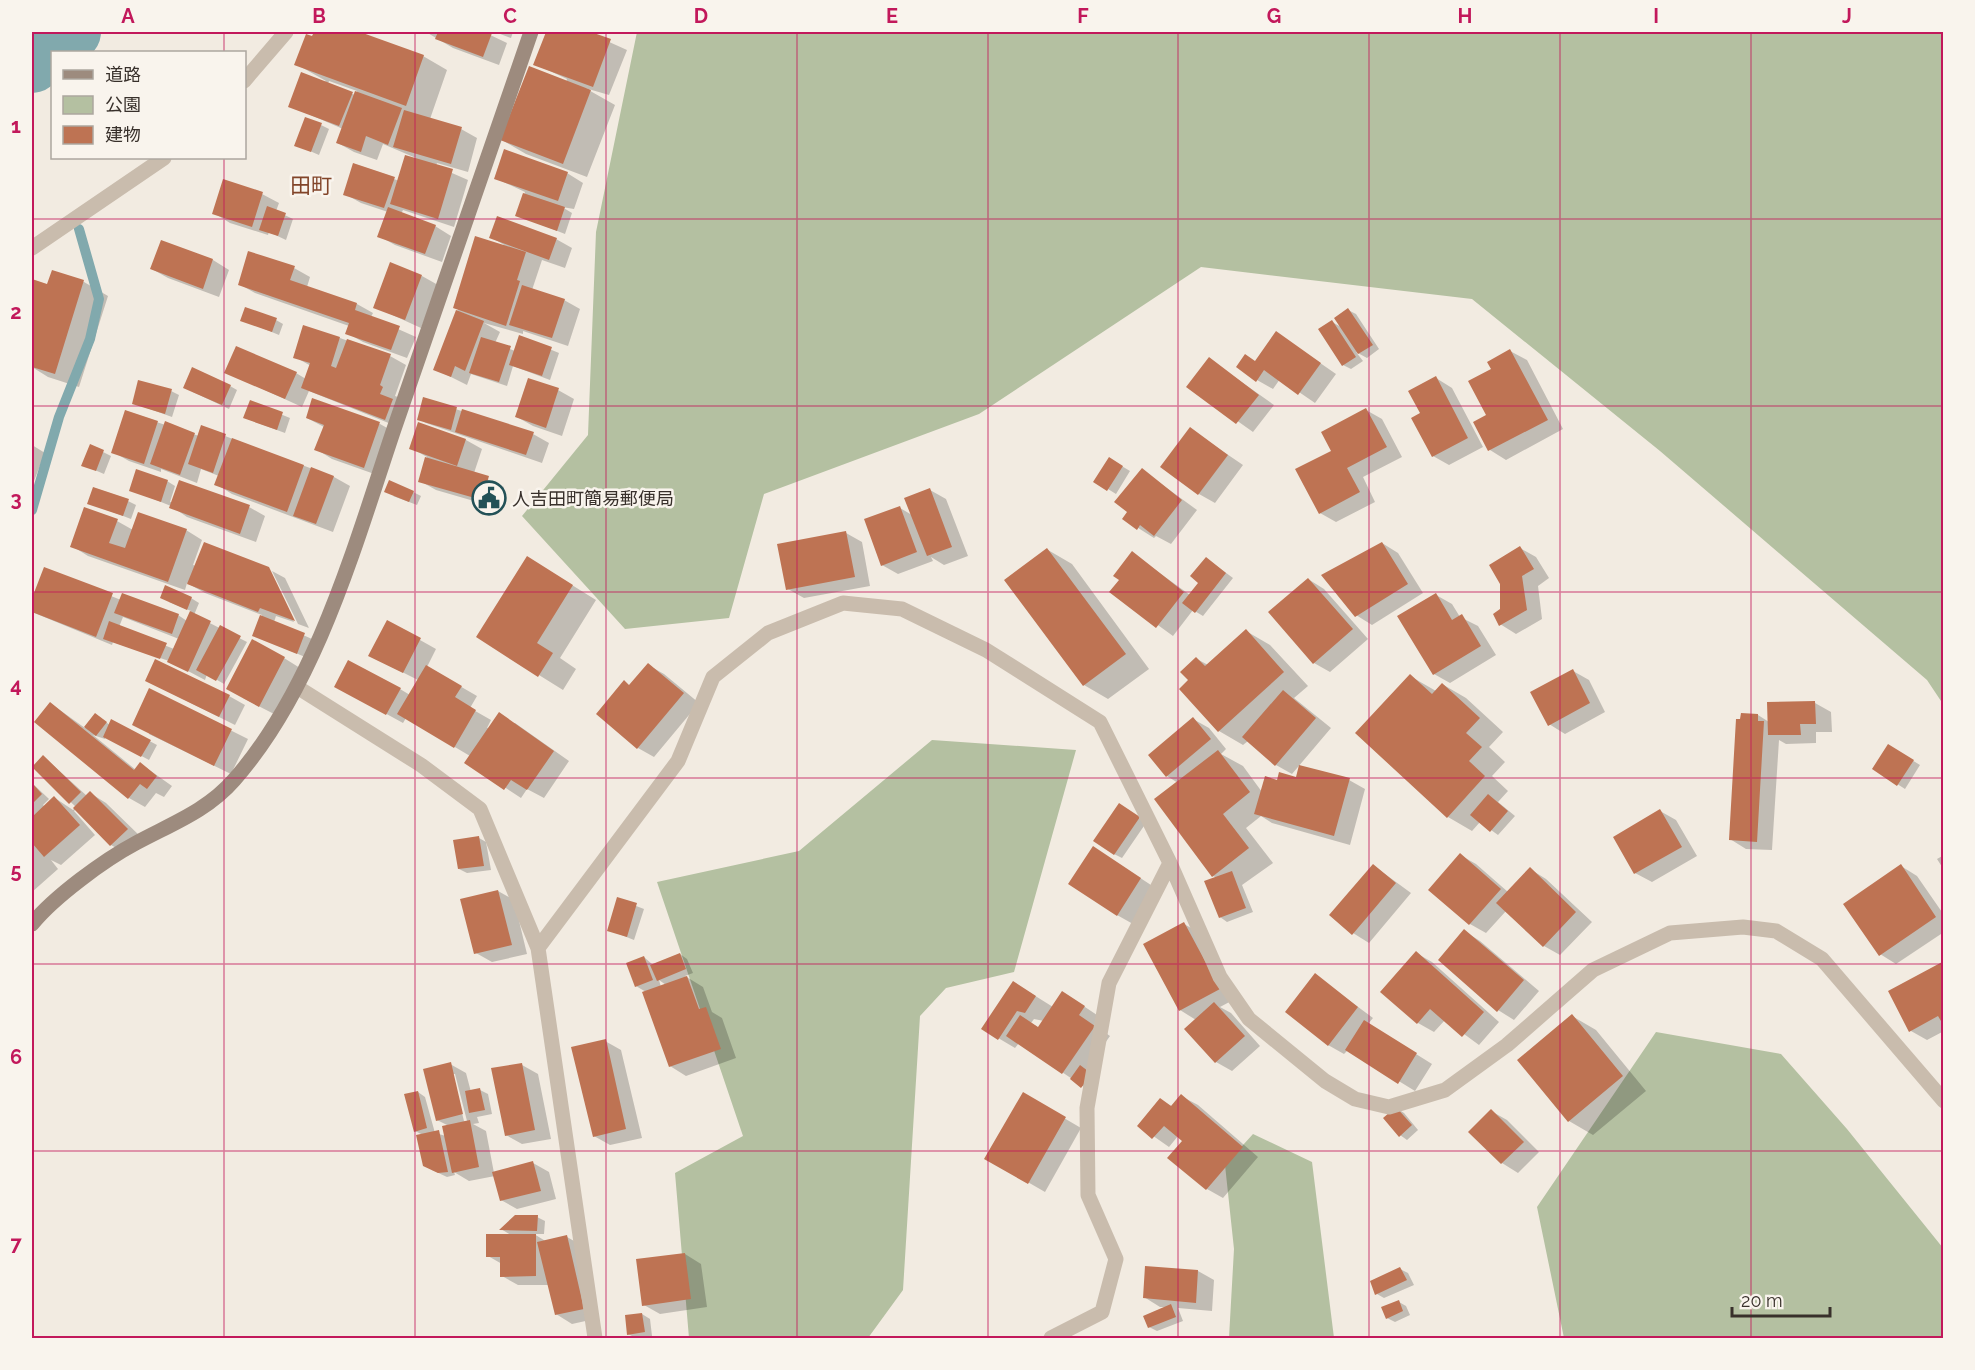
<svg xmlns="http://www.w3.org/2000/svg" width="1975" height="1370" font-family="Raleway,'Noto Sans JP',sans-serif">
	<rect width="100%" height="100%" fill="#f2ebe1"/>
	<path fill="#b4c0a1" d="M637 32H1943V704L1927 680 1660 451 1472 299 1201 267 979 414 764 494 729 618 625 629 522 516 588 435 596 232Z
		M932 740 1076 750 1014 972 946 988 920 1016 903 1290 868 1338H689L675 1173 743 1136 657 882 799 851Z
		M1656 1032 1781 1054 1847 1129 1943 1248V1338H1564L1537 1207Z
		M1253 1134 1312 1162 1334 1338H1229L1234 1249 1225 1165Z"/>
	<path fill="#0003" fill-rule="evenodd" d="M316 32H356L423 56 447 70 430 119 461 129 477 138 468 172 437 163 436 166 468 180 454 227 403 210 401 214 435 226 451 236 442 262 395 245 379 236 388 212 361 203 345 194 394 179 399 181 416 158 383 144 377 160 354 152 338 143 343 129 290 106 326 81 296 64ZM329 81 357 91 355 95 328 84Z
		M426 32H484L507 43 499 65 453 48Z
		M495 32H513L511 38Z
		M547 32H587L627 50 609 95 585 88 615 105 587 177 526 154 502 140 566 82 567 79 535 64Z
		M321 125 329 129 319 155 296 145Z
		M567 173 583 183 574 209 562 207 572 213 565 234 517 215 525 192 495 178Z
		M262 194 279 203 276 211 293 219 286 240 269 232 268 235 230 223 214 213Z
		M491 237 556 239 572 248 565 268 542 260 532 290 564 300 580 309 568 346 523 331V334L484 323 500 332 495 343 515 351 520 337 559 353 550 380 513 366 507 386 471 374 467 385 435 369 458 309 504 245Z
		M162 242 213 260 229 270 219 297 168 278 152 269Z
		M294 268 310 277 307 287 357 304 373 313 371 317 416 337 407 358 363 342 347 333 349 326 255 293 239 284Z
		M53 272 84 282 108 296 79 387 48 377 32 367V281L48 286Z
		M422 276 438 285 421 328 375 307Z
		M1348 310 1356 314 1379 349 1367 358 1356 352 1363 361 1351 369 1343 365 1332 322 1343 328Z
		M242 320H276L283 324 279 335Z
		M1277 333 1336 374 1315 403 1280 379 1273 389 1257 380 1256 362Z
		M340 338 390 356 406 365 395 396 398 397 401 428 309 391 302 407 226 372 296 373 306 379 311 366 295 357Z
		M1510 351 1527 360 1563 429 1506 460 1490 450 1475 423 1488 415 1493 370Z
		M1209 359 1274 405 1253 432 1188 386Z
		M1436 378 1452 388 1483 447 1449 465 1433 456 1422 414Z
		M230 386 237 390 229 409 193 392Z
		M558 390 574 399 562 436 533 426 517 417Z
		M171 391 179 395 172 417 133 403Z
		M424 399 533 434 549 443 542 463 426 423 419 419Z
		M313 400 380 424 396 433 380 476 332 459 316 449 324 427 307 418Z
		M251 402 290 418 285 433 245 418Z
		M1366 410 1382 419 1402 457 1363 477 1375 502 1336 522 1320 513 1333 451Z
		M126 412 199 436H225L334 477 350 486 333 532 232 494 216 484 219 476 201 469 197 483 161 469V472L129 461 113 452Z
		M419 424 466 440 482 449 474 473 504 487 498 508 436 490 420 481 427 457 411 448Z
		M1190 429 1243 465 1215 503 1199 494Z
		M32 445 45 453 32 486Z
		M91 446 111 456 104 474 83 465Z
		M1110 459 1130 471 1116 494 1095 481Z
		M1142 470 1197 510 1171 544 1156 536 1154 538 1124 519 1129 512Z
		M167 481 175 486 170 502 249 507 265 516 256 542 187 517 171 506 131 490Z
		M930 490 946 499 968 556 944 565 931 557 933 561 898 574 882 565 900 508 912 515Z
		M413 492 421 496 417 505 393 496Z
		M128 501 136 505 131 519 89 503Z
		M117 521 133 530H186L202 540 193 565 196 566 268 570 294 622 276 616 274 622 312 639 305 657 254 635 262 615 205 593 187 583 185 590 88 556 72 546Z
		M846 533 862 542 870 586 804 598 788 589Z
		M1382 543 1398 553 1423 593 1372 625 1356 615Z
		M1520 548 1536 557 1549 578 1538 586 1542 619 1516 634 1500 624 1502 610Z
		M1048 550 1072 564 1149 669 1108 699 1084 685Z
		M1132 553 1190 595 1200 582 1206 558 1233 578 1203 616 1193 610 1173 636 1111 591 1121 579Z
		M44 569 121 600 178 615 187 621 191 611 169 602 191 598 199 603 194 615 247 642 224 684 207 674 205 680 169 661 113 642 112 645 32 612V603ZM123 617 179 639 174 649 119 627Z
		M272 571 285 578 309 628 298 624Z
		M551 572 596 600 560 658 576 669 563 690 478 637Z
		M1308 579 1324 589 1368 639 1330 672 1314 663Z
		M1436 595 1452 604 1460 617 1478 626 1496 655 1450 683 1434 674Z
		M1246 631 1270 645 1308 686 1294 698 1331 728 1292 774 1276 765 1248 741 1243 745 1219 731 1181 689 1190 680 1197 659 1208 665Z
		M420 640 436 649 427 667 477 696 470 708 491 720 487 728 515 723 569 761 544 798 527 789 521 798 466 762 470 756 406 718 403 723 352 695 400 689 410 695 418 680 386 664Z
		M284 658 300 668 276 715 243 698Z
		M648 665 664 674 699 703 654 757 638 748 598 714 630 686Z
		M1573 671 1589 680 1605 712 1565 734 1549 724Z
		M1410 676 1436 691 1442 684 1466 698 1503 732 1489 747 1505 762 1492 776 1508 791 1498 802 1515 816 1498 835 1480 822 1472 831 1448 817Z
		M147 681 229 696 245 705 235 725Z
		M150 690 248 739 231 774 149 734Z
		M50 703 85 728 95 715 110 725 112 721 157 745 149 760 106 737 105 739 93 735 136 770 141 764 172 786 164 797 156 793 145 807 129 798Z
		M1815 703 1831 712 1832 732H1816V743L1786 744 1779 740 1772 850 1746 849 1730 839 1758 715 1769 722Z
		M1193 719 1209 728 1226 749 1221 754 1243 766 1262 792 1278 782 1298 779 1349 780 1365 789 1350 845 1272 823 1261 816 1246 828 1273 863 1242 885 1253 912 1227 922 1220 917 1217 878 1213 876 1178 783 1167 776 1150 755Z
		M1889 746 1920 765 1905 789 1874 769Z
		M43 756 87 796 90 793 106 803 143 839 127 854 111 845 76 809 74 811 95 835 61 865 51 860 58 869 32 892V783L49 799 43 805 45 807 55 798 73 810 76 807 33 767Z
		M1127 809 1146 823 1122 858 1114 854Z
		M1660 811 1676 820 1697 856 1652 882 1635 873Z
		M479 838 486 842 491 870 467 873 459 869Z
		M1460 855 1476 864 1508 892 1530 869 1546 879 1592 922 1560 955 1544 946 1506 911 1486 933 1470 924Z
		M1944 855V870L1937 859Z
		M1110 858 1157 889 1133 924 1117 915Z
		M1374 866 1411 893 1369 943 1353 933Z
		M1901 866 1917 876 1944 915V932L1896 964 1880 954Z
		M498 891 514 900 527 954 492 962 476 953Z
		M618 899 644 909 634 940 609 930Z
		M1184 924 1200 933 1235 999 1220 1007 1231 1013 1260 1046 1232 1071 1216 1062 1196 1020 1180 1010Z
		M1464 931 1480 941 1539 991 1514 1020 1498 1010Z
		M1416 953 1432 962 1499 1022 1479 1045 1445 1020 1434 1032 1418 1023 1383 992Z
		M680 954 687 959 693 973 685 976 703 987 712 1012 722 1018 736 1058 686 1076 670 1066 646 992 636 986 644 957 653 965ZM659 980 666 985 661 987Z
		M1944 962V1031L1927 1040 1911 1031Z
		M1315 975 1373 1018 1368 1024 1432 1064 1415 1091 1348 1050 1344 1054 1328 1045Z
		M1029 992 1053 1007 1079 1003 1100 1017 1094 1025 1110 1036 1086 1070 1090 1091 1019 1043 1015 1048 983 1029ZM1034 1019 1044 1021 1039 1028 1031 1023Z
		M1572 1016 1596 1030 1646 1091 1593 1135 1569 1121Z
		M605 1041 621 1050 642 1138 610 1145 594 1136Z
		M450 1064 466 1073 471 1092 480 1090 488 1094 492 1114 477 1117 479 1123 473 1124 486 1131 494 1173 533 1163 549 1172 556 1199 517 1209 501 1200 495 1176 469 1181 454 1172 455 1175 447 1177 432 1170 423 1135 415 1131 418 1092 425 1097 435 1133 446 1136 449 1126 437 1120ZM452 1074H455L467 1121H464Z
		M522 1065 538 1074 551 1139 522 1144 506 1135Z
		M1023 1094 1081 1128 1045 1192 986 1158Z
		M1181 1096 1198 1105 1258 1157 1223 1198 1207 1189 1184 1141 1178 1136 1169 1147 1139 1126 1161 1100 1173 1107Z
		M1396 1108 1404 1113 1418 1130 1407 1140 1400 1135Z
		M1491 1111 1507 1120 1539 1152 1518 1173 1502 1163Z
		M537 1217 545 1221 544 1234H534L547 1242 567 1237 583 1246 599 1318 572 1324 556 1314 549 1285H518L502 1276V1264L488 1256 511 1235 501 1229Z
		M685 1254 701 1264 707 1307 660 1314 644 1305Z
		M1146 1268 1198 1271 1214 1280 1212 1311 1178 1308 1183 1321 1157 1331 1149 1327 1168 1307H1160L1144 1297Z
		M1400 1269 1408 1273 1414 1285 1384 1298 1377 1294Z
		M1399 1302 1406 1306 1410 1315 1395 1322 1387 1318Z
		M642 1314 650 1319 652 1336 636 1338 628 1334Z"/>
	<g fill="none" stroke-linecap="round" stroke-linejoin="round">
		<path stroke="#81a9ad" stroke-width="10" d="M32 510 59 417 90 339 99 299 79 229"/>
		<path stroke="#81a9ad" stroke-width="58" d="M32 64 72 32"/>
	</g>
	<path fill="#be7353" d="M314 32H360L424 55 406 106 294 65 306 34 312 36Z
		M438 32H489L492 33 483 57 435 39Z
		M546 32H591L611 39 593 87 533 65Z
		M529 66 591 90 563 164 500 140Z
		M301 72 353 92 339 126 288 107Z
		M355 91 402 108 388 145 366 136 361 152 336 143Z
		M404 110 462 127 451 164 393 147Z
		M305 117 322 123 311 152 294 146Z
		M504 149 568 172 558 201 494 179Z
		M405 155 453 169 438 219 390 204Z
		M353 163 395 177 384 208 343 195Z
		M223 179 263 192 252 227 212 214Z
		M523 193 565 207 557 231 515 216Z
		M267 206 286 213 278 236 259 230Z
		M388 207 436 225 425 254 377 237Z
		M497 216 557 238 549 260 489 238Z
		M475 236 526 252 517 280 520 281 506 326 453 308Z
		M161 240 213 259 203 289 150 269Z
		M248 251 295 266 290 280 357 303 355 310 400 326 391 350 345 334 349 323 238 285Z
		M390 262 422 275 405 320 373 308Z
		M52 270 84 280 55 374 32 367V279L47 284Z
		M522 285 565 299 552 338 509 325Z
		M245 307 277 318 272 332 240 321Z
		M1348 308 1373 345 1358 354 1334 318Z
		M456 310 484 321 465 371 455 366 451 377 433 370Z
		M1332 320 1356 357 1342 366 1318 329Z
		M303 325 340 337 331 366 336 368 347 339 391 354 380 385 383 387 380 394 393 399 385 420 301 388 310 363 293 358Z
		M1276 331 1321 363 1298 395 1264 370 1256 382 1236 367 1245 354 1255 361Z
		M519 335 552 347 542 376 509 365Z
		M481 337 511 346 499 382 469 373Z
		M236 346 297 372 285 399 224 373Z
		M1510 349 1548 420 1488 451 1473 422 1486 415 1468 381 1491 369 1487 362Z
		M1209 357 1259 395 1236 424 1186 387Z
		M192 367 231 385 222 405 183 388Z
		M1436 376 1468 438 1432 457 1411 418 1420 413 1408 391Z
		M528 378 559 388 546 428 515 417Z
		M138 380 172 389 165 414 132 404Z
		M423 397 457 407 451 430 417 420Z
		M312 398 380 422 364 468 314 450 324 425 306 418Z
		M250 400 283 412 277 430 243 418Z
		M1366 408 1387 447 1347 468 1360 492 1319 514 1295 469 1331 451 1321 432Z
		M462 409 534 432 526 455 455 432Z
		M125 410 158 421 144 464 111 453Z
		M165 421 195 433 180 475 150 464Z
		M418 422 466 439 457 466 409 449Z
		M201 425 226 434 213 473 188 464Z
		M1190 427 1228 455 1198 495 1160 467Z
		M232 438 304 465 287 512 214 485Z
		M90 444 104 450 96 471 81 466Z
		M425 457 489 476 482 500 418 482Z
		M1109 457 1123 466 1107 491 1093 482Z
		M311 467 334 476 316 524 293 516Z
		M1142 468 1182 500 1154 536 1140 525 1137 530 1122 519 1127 512 1114 502Z
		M136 469 168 480 161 502 129 491Z
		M179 480 250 505 240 534 169 508Z
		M389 480 414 491 409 502 384 492Z
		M93 487 129 499 123 516 87 504Z
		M930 488 952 547 927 556 904 498Z
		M900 506 917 552 881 566 864 519Z
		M84 507 118 519 109 543 125 548 138 512 187 529 168 582 70 547Z
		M846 531 855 577 786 590 777 544Z
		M204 542 269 567 295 621 260 608 258 612 187 584Z
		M1382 542 1408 584 1355 617 1321 575Z
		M1520 546 1534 569 1522 576 1527 610 1499 626 1493 614 1500 609V584L1489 565Z
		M1047 548 1126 654 1083 686 1004 580Z
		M1132 551 1184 592 1156 628 1109 592 1119 580 1113 576Z
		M527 556 573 585 537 643 553 653 538 677 476 637Z
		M1206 557 1226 573 1195 613 1182 603 1198 583 1190 576Z
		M44 567 113 593 96 637 32 612V598Z
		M1308 578 1353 629 1313 664 1268 612Z
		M165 585 192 597 187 610 160 598Z
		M122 593 179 614 172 634 114 613Z
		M1436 593 1452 620 1462 614 1481 646 1433 675 1397 616Z
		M190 611 211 621 188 672 167 662Z
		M260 615 305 633 297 654 252 636Z
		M387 620 421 638 403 673 368 656Z
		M109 621 167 643 160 659 103 639Z
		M220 625 241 636 216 681 196 670Z
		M1246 629 1284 672 1218 732 1179 689 1188 680 1180 672 1196 657 1205 666Z
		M252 639 285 657 259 707 226 689Z
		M155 659 230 695 219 717 145 681Z
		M348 660 401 688 386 715 334 687Z
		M648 663 684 693 637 749 596 714 624 680 629 685Z
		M426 665 462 686 455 697 476 710 454 748 397 714Z
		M1573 669 1590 703 1548 726 1530 692Z
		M1410 674 1432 694 1442 683 1480 718 1466 733 1482 747 1469 761 1485 776 1447 818 1355 733Z
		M149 688 232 729 214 766 132 725Z
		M1283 690 1316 718 1275 766 1242 737Z
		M1815 701 1816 724H1800L1801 735H1768L1767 702Z
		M50 702 134 770 140 762 157 776 147 789 140 784 128 799 34 722Z
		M499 712 554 751 527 790 511 780 504 790 464 763Z
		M95 713 107 722 96 736 84 727Z
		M1741 713 1758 714V721H1764L1757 842 1729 840 1736 719H1740Z
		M1193 717 1211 739 1166 777 1148 755Z
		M111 719 151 740 141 757 103 737Z
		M1888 744 1914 760 1897 786 1872 769Z
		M1218 750 1250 792 1223 814 1249 848 1212 877 1154 799Z
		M43 755 81 792 69 804 32 767Z
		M1299 765 1350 778 1334 836 1254 814 1265 776 1277 780 1279 772 1296 777Z
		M32 783 42 794 32 804Z
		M90 791 128 829 110 846 73 808Z
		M1488 794 1508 811 1490 832 1470 815Z
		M54 796 80 825 44 857 32 843V817Z
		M1119 803 1140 817 1114 855 1093 841Z
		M1660 809 1682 847 1634 874 1613 837Z
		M479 836 484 866 458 869 453 840Z
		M1093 846 1141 878 1117 916 1068 884Z
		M1460 853 1501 889 1469 925 1428 890Z
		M1373 864 1396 883 1352 935 1329 915Z
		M1901 864 1936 917 1879 956 1843 904Z
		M1530 867 1576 912 1543 947 1496 903Z
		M1232 871 1246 908 1219 918 1204 881Z
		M498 890 512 945 474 954 460 899Z
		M617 897 637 903 627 937 607 931Z
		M1184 922 1220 989 1179 1011 1143 944Z
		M1464 929 1524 980 1497 1012 1438 960Z
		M1416 951 1484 1012 1462 1037 1430 1009 1417 1024 1380 992Z
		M680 953 686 969 657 981 650 965Z
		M644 956 653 980 635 987 626 963Z
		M1944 961V1026L1938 1016 1909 1032 1888 991Z
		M1315 973 1358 1007 1328 1046 1285 1012Z
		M687 976 699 1009 706 1007 721 1049 669 1067 642 992Z
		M1013 981 1036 996 1025 1013 1017 1011 998 1040 981 1029Z
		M1062 991 1085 1006 1079 1015 1095 1026 1062 1074 1006 1036 1020 1015 1038 1027Z
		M1214 1002 1245 1036 1215 1063 1184 1029Z
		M1572 1014 1623 1076 1568 1122 1517 1060Z
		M1364 1020 1417 1053 1398 1084 1345 1050Z
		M606 1039 626 1129 593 1137 571 1047Z
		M451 1062 463 1114 436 1121 423 1069Z
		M522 1063 535 1130 505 1136 491 1068Z
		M1080 1065 1092 1074 1081 1088 1070 1079Z
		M480 1088 485 1110 469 1113 465 1091Z
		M418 1091 427 1128 414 1132 404 1094Z
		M1023 1092 1066 1117 1028 1184 984 1159Z
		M1181 1094 1243 1147 1206 1190 1167 1158 1182 1141 1164 1126 1152 1139 1137 1126 1160 1098 1171 1106Z
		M1396 1107 1412 1125 1399 1137 1383 1118Z
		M1491 1109 1524 1142 1501 1164 1468 1132Z
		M470 1120 479 1167 452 1173 442 1126Z
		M439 1130 448 1172 438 1173 423 1166 416 1135Z
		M533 1161 541 1191 500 1201 492 1172Z
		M515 1215H538L537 1231 499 1230Z
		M486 1234H536V1276L500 1277V1257H486Z
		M567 1235 584 1309 555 1315 537 1242Z
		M685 1253 691 1299 642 1306 636 1259Z
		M1145 1266 1198 1270 1196 1303 1143 1298Z
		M1400 1267 1407 1280 1375 1295 1370 1281Z
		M1399 1300 1403 1311 1386 1319 1381 1307Z
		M1171 1304 1176 1317 1148 1328 1143 1316Z
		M642 1313 645 1332 627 1335 625 1315Z"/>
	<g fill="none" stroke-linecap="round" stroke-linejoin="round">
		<path stroke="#c9bcad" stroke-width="15" d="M244 81 286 32
			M32 248 164 158
			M297 687 421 765 480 809 538 948 595 1338
			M538 948 678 761 713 677 768 633 843 603 902 609 986 650 1100 722 1170 863 1220 977 1249 1019 1325 1081 1355 1099 1389 1107 1445 1090 1507 1045 1593 970 1670 933 1743 927 1776 931 1822 959 1944 1101
			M1051 1338 1102 1312 1116 1259 1088 1195 1087 1108 1109 983 1170 863"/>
		<path stroke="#9d8b7e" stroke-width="15" d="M32 924C54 897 104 860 136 843 171 824 207 811 234 780 316 687 355 545 394 429 440 297 485 164 531 32"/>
	</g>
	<path fill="none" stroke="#c2185b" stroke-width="1.5" stroke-opacity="0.55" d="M224 32V52M415 32V1338M606 32V1338M797 32V1338M988 32V1338M1178 32V1338M1369 32V1338M1560 32V1338M1751 32V1338M224 158V1338M32 219H1944M32 406H1944M32 592H1944M32 778H1944M32 964H1944M32 1151H1944"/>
	<defs>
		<symbol id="civic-ring" viewBox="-11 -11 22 22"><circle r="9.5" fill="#f9f4ed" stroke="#235157" stroke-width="1.5"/><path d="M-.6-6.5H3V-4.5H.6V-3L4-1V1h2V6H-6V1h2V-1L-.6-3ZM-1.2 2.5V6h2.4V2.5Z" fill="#235157"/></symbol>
	</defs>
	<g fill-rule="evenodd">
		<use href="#civic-ring" x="470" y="479" width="38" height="38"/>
	</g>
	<g text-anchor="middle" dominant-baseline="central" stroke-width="5" stroke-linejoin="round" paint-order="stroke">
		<g font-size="18" fill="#38302b" stroke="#f9f4ed" text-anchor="start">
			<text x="512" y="498">人吉田町簡易郵便局</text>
		</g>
		<g font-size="21" fill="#824429" stroke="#f9f4ed">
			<text x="311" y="185">田町</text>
		</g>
	</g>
	<rect width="1975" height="1370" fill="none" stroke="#f9f4ed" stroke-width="66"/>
	<rect x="51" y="51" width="195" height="108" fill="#f9f4ed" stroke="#aca69f" stroke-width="1.5"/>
	<rect x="63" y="70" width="30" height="9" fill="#9d8b7e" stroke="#aca69f" stroke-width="1.5"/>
	<text x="105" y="81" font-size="18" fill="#38302b">道路</text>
	<rect x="63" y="96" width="30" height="18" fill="#b4c0a1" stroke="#aca69f" stroke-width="1.5"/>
	<text x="105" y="111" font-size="18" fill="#38302b">公園</text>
	<rect x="63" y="126" width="30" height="18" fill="#be7353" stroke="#aca69f" stroke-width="1.5"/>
	<text x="105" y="141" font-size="18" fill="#38302b">建物</text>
	<path d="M1732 1307v9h98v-9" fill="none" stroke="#38302b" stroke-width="3"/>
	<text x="1741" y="1307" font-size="18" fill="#38302b" stroke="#f9f4ed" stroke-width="4.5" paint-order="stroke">20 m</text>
	<rect x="33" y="33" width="1909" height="1304" fill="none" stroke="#c2185b" stroke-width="2"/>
	<g font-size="20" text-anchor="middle" font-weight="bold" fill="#c2185b">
		<text x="128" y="23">A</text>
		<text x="319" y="23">B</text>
		<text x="510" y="23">C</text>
		<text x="701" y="23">D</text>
		<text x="892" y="23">E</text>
		<text x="1083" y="23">F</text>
		<text x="1274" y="23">G</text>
		<text x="1465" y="23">H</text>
		<text x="1656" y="23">I</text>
		<text x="1847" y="23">J</text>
		<text x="16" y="133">1</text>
		<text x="16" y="319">2</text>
		<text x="16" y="506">3</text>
		<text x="16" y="692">4</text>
		<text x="16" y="878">5</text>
		<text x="16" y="1064">6</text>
		<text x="16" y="1251">7</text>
	</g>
</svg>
